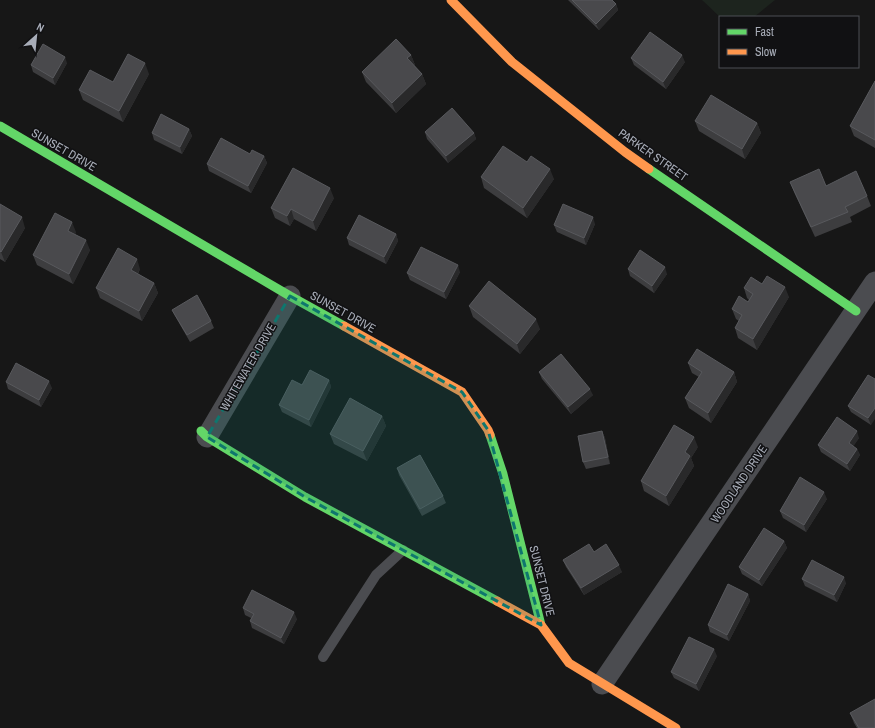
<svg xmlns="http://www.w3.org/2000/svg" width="875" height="728" font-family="'Archivo Narrow',sans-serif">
	<rect width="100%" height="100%" fill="#171717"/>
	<path fill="#1d241e" d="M702 0H775L754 17H720Z"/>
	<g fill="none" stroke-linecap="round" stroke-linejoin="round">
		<path stroke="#4b4c50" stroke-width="10" d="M323 657 376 575 403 550"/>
		<path stroke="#4b4c50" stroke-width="21" d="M207 437 290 296
			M602 684 875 282"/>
		<path stroke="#63d668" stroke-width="9" d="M0 126 290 296 344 326
			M649 169 856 311
			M201 431 207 437 305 497 497 601
			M490 435 503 474 541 625"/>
		<path stroke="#ff974d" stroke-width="9" d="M451 0 512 62 625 152 649 169
			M344 326 462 392 488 430 490 435
			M497 601 541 625 569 663 676 728"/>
	</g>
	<path fill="#3d3d3f" d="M568 0H612L616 4 618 10 599 30Z
		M411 55 415 65H414L422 74 426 84 396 113 366 82 362 72Z
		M631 58 685 62 666 89 634 65Z
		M67 63 55 85 33 72 31 65Z
		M149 74 123 122 83 100 79 90Z
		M875 81V148L854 136 850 126Z
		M695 121 757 123 761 133 745 159 699 131Z
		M189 129 192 136 182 154 154 140 152 133Z
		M425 132 474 133 476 139 448 163 427 139Z
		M250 154 264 156 267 163 251 193 209 171 207 164Z
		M527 162 554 179 527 218 484 188 481 177Z
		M790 182 826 186 867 196 871 206 850 217 852 222 815 237 794 192Z
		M334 198 316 231 294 219 290 226 275 218 271 208Z
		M0 204 25 228 5 262 0 259Z
		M595 224 586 245 557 232 554 225Z
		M76 232 75 234 90 250 73 284 37 265 33 255Z
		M396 234 398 241 386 264 349 245 347 238Z
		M140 269 138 274 154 283 158 293 142 321 100 298 96 288Z
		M628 269 667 274 654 293 630 276Z
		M460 272 446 299 410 280 407 273Z
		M762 284 789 297 757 350 738 338 735 328 739 321 736 319 732 309 748 302 749 300 747 298 744 288Z
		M469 306 540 329 520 354 473 317Z
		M172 310 211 321 214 328 190 342 175 316Z
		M688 363 734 372 737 382 711 423 689 408 685 398 699 377 692 373Z
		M539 372 593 395 571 414 542 379Z
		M875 379 871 425 851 412 848 406Z
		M329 380 331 387 311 427 282 412 279 405Z
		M6 382 52 388 41 407 8 389Z
		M382 416 386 426 367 461 334 444 330 434Z
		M602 431 605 438 610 464 586 469 583 462Z
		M859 438 853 446 857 449 860 455 850 471 821 452 818 445Z
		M698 447 691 458 694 466 669 506 644 491 641 481Z
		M397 468 443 496 446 503 422 516 399 475Z
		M827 499 806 532 783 518 780 511Z
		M784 541 787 548 762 586 742 574 739 567Z
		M594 552 622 572 584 595 566 567 563 560Z
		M802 579 846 583 837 602 805 586Z
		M748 594 750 601 729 641 710 632 708 625Z
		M243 608 297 619 284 644 252 628 250 621 251 618 245 615Z
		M717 656 699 691 674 678 671 672Z
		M850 713 875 728H857L854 723Z"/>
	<path fill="#29292a" d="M616 4 618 10 599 30 596 24Z
		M411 55 415 65 411 68 407 58Z
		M682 55 685 62 666 89 663 82Z
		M65 57 67 63 55 85 53 78Z
		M145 63 149 74 123 122 119 111Z
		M422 74 426 84 396 113 392 103Z
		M757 123 761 133 745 159 742 149Z
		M189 129 192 136 182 154 180 147Z
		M474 133 476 139 448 163 446 156Z
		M264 156 267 163 251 193 248 186Z
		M550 169 554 179 527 218 523 208Z
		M330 188 334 198 316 231 313 221Z
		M291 209 294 219 290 226 287 216Z
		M22 217 25 228 5 262 1 252Z
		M593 217 595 224 586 245 584 238Z
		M72 222 76 232 72 241 68 231Z
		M396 234 398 241 386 264 384 257Z
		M86 240 90 250 73 284 69 274Z
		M137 259 140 269 134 280 131 270Z
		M458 265 460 272 446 299 444 292Z
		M665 267 667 274 654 293 652 286Z
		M154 283 158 293 142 321 139 311Z
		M785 287 789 297 757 350 753 339Z
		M536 319 540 329 520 354 517 344Z
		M734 372 737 382 711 423 708 413Z
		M329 380 331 387 311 427 309 420Z
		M49 381 52 388 41 407 39 400Z
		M590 389 593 395 571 414 568 407Z
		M875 408V419L871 425 868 418Z
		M382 416 386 426 367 461 363 451Z
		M602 431 605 438 610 464 608 457Z
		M857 431 859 438 851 450 849 443Z
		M694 437 698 447 691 458 694 466 669 506 666 496 685 452Z
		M857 449 860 455 850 471 847 464Z
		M824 492 827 499 806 532 804 525Z
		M784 541 787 548 762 586 759 580Z
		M619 565 622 572 584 595 581 588Z
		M844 577 846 583 837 602 834 595Z
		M748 594 750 601 729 641 727 635Z
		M294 612 297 619 284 644 281 638Z
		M714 649 717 656 699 691 696 684Z"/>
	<path fill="#49494c" stroke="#58595d" d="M572 0H612L616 4 596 24Z
		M650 32 682 55 663 82 631 58Z
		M396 39 411 55 407 58 422 74 392 103 362 72Z
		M43 44 65 57 53 78 31 65Z
		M128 54 145 63 119 111 79 90 90 70 113 82Z
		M875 81V140L850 126Z
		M711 95 757 123 742 149 695 121Z
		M452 108 474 133 446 156 425 132Z
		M161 114 189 129 180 147 152 133Z
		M221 138 250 154 252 150 264 156 248 186 207 164Z
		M503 146 527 162 531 156 550 169 523 208 481 177Z
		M293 168 330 188 313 221 291 209 287 216 271 208Z
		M819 169 826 186 856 171 867 196 845 207 848 212 811 227 790 182Z
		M0 204 22 217 1 252 0 251Z
		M563 204 593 217 584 238 554 225Z
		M55 213 72 222 68 231 86 240 69 274 33 255Z
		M359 215 396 234 384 257 347 238Z
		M421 247 458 265 444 292 407 273Z
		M118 248 137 259 131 270 154 283 139 311 96 288Z
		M640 250 665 267 652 286 628 269Z
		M767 276 785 287 753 339 735 328 742 315 732 309 739 296 748 302 753 294 744 288 751 277 762 284Z
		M489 281 536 319 517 344 469 306Z
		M197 295 211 321 187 335 172 310Z
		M697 349 734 372 708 413 685 398 702 372 688 363Z
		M561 354 590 389 568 407 539 372Z
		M16 363 49 381 39 400 6 382Z
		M310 370 329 380 309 420 279 405 292 380 302 385Z
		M868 375 875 379V408L868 418 848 406Z
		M350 398 382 416 363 451 330 434Z
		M837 417 857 431 849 443 857 449 847 464 818 445Z
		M674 425 694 437 685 452 690 456 666 496 641 481Z
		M602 431 608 457 583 462 578 436Z
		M420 455 443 496 420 509 397 468Z
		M800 477 824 492 804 525 780 511Z
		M764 528 784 541 759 580 739 567Z
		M589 544 594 552 606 544 619 565 581 588 563 560Z
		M812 560 844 577 834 595 802 579Z
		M728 584 748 594 727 635 708 625Z
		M252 590 294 612 281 638 250 621 254 614 243 608Z
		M689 637 714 649 696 684 671 672Z
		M875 699V728H859L850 713Z"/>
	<path fill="#0f766e" fill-opacity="0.2" stroke="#0f766e" stroke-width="3" stroke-dasharray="8 5" stroke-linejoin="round" d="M290 296 462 392 488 430 541 625 305 497 207 437Z"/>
	<g text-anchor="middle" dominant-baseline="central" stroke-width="3" stroke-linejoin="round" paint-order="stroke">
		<g font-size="12" fill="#a8adb8" stroke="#111113">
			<text transform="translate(64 150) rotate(30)">SUNSET DRIVE</text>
			<text transform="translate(653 155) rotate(35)">PARKER STREET</text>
			<text transform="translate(343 312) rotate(29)">SUNSET DRIVE</text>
			<text transform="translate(248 367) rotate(-60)">WHITEWATER DRIVE</text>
			<text transform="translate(739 484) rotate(-56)">WOODLAND DRIVE</text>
			<text transform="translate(542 581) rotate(76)">SUNSET DRIVE</text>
		</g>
	</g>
	<rect x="719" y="16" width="140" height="52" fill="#111113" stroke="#4d4f55"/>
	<rect x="727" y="29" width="20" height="6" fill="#63d668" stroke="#4d4f55"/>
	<text x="755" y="36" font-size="12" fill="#a8adb8">Fast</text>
	<rect x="727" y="49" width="20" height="6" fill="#ff974d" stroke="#4d4f55"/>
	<text x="755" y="56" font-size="12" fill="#a8adb8">Slow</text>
	<g transform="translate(36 36) rotate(27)" stroke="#111113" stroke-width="3" paint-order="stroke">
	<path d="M0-3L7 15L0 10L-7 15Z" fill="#a8adb8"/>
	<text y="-6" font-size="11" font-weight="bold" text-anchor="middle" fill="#a8adb8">N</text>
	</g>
</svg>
